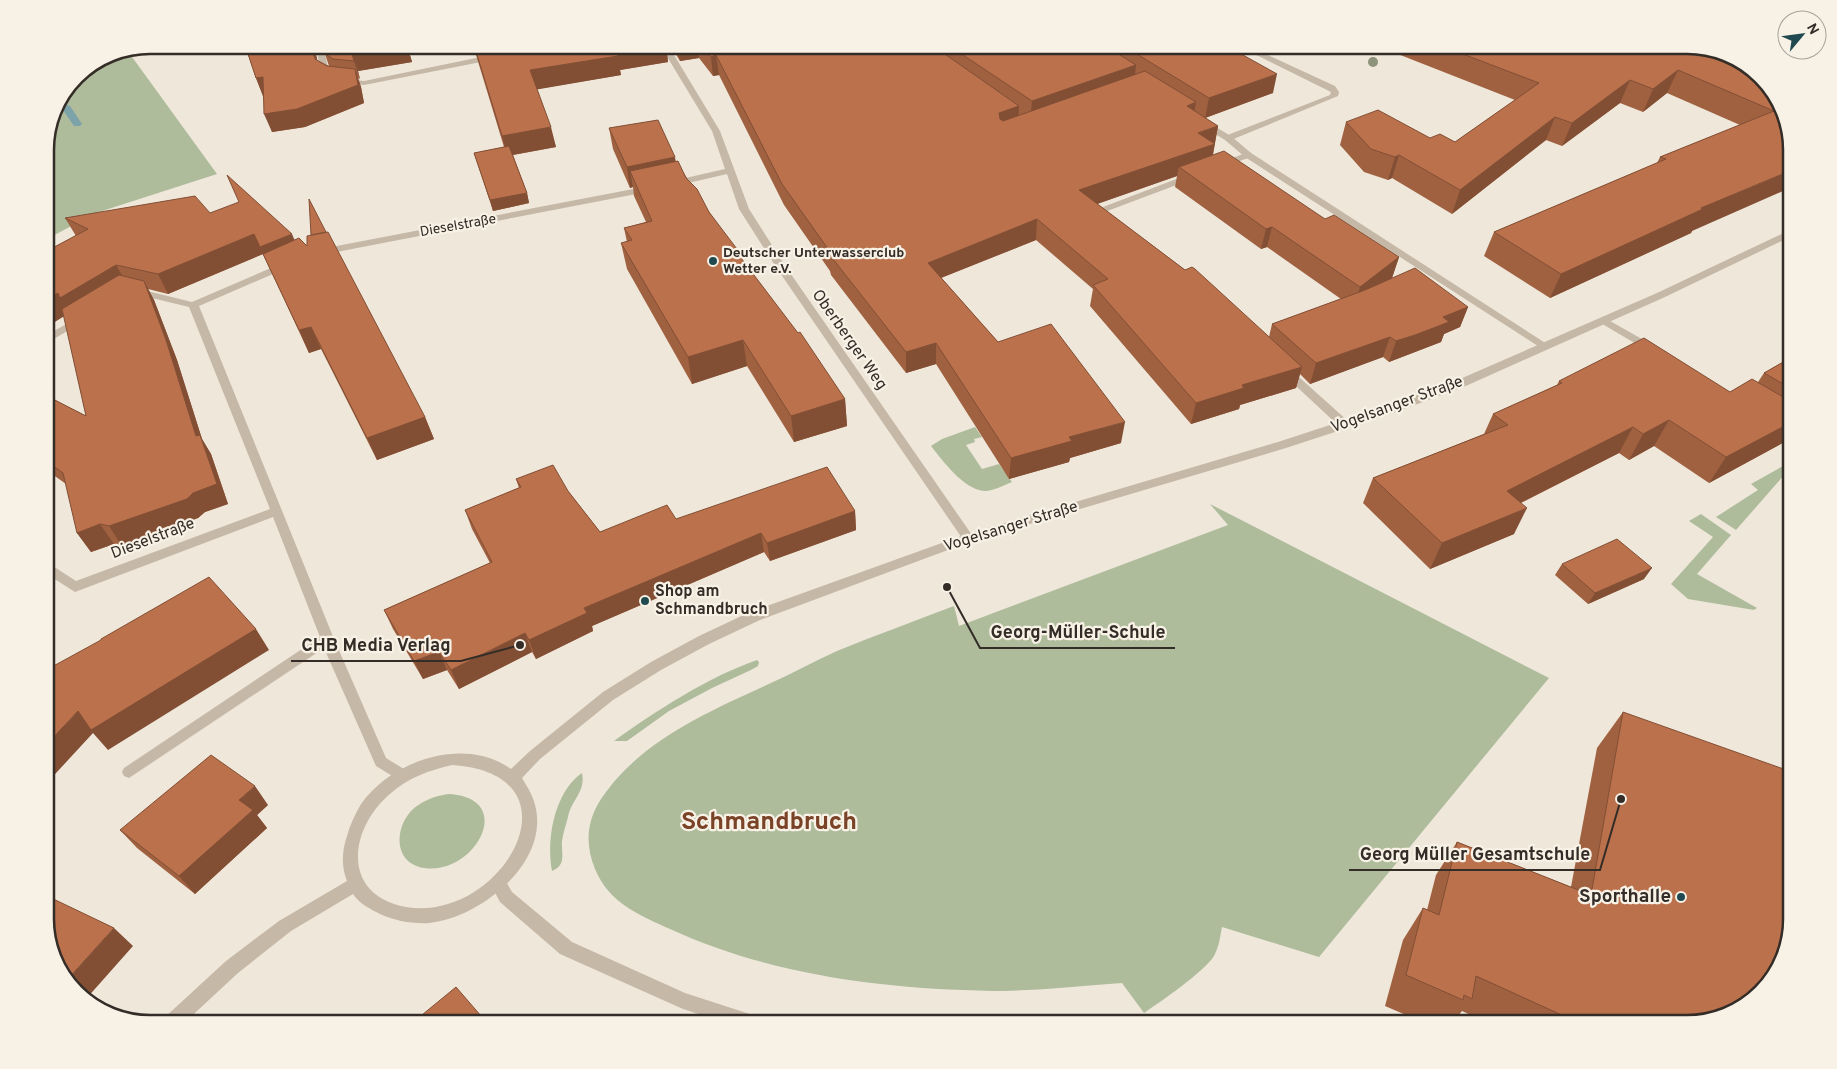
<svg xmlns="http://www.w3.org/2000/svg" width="1837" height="1069" font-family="Overpass,sans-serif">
	<rect width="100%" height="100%" fill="#efe7da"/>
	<path fill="#aebc9c" d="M127 50 217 174 96 213 45 240C45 182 33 104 89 67 102 58 112 53 127 50Z
		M975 427 982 437 974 439 975 442 966 445 982 469 999 464 1012 482C1004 485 993 491 985 491 964 490 943 461 931 446L942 439Z
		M1792 461V466L1736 530 1716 517 1758 490 1751 484Z
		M1210 504 1549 678 1319 957 1222 927C1220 937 1219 947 1214 956 1204 972 1160 1002 1144 1013L1122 983C1079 986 1035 991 992 991 882 989 770 975 670 929 639 915 609 903 595 869 586 847 586 825 598 804 636 742 708 712 771 683 793 673 815 661 837 651 876 635 915 621 954 606L959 626 1228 525Z
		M1701 514 1731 535 1697 574 1757 608 1754 610 1688 599 1671 584 1713 537 1689 521Z
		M757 660 759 662 758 666 751 670 712 688 669 711 627 741H614C656 711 708 677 757 660Z
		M582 773C586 792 571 800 568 817 566 825 563 833 562 841 561 853 567 865 552 871 546 841 554 792 582 773Z
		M448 794C518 797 475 876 424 868 394 863 394 830 411 811 421 801 435 796 448 794Z"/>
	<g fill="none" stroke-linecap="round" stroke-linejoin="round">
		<path fill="#7ca3a9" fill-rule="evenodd" d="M58 101 70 106 82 124 80 126H74L63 110 55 106Z"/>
		<path fill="#c6b8a7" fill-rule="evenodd" d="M1236 45H1246L1335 86 1339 92 1338 96 1231 140H1225V136L1330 95 1331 92Z
			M1248 152 1251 153V157L1220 168 1215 165Z
			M1192 173 1197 176 1195 178 1102 213 1105 216 1103 218H1097L1090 212Z
			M1286 367 1290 369 1349 422 1351 425 1349 428H1341L1282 373 1281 371Z"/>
		<path fill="#c6b8a7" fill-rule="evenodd" d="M315 45H323L329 72 339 78 364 81 476 58 513 45H525L481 62 364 85 334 82 322 75Z
			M660 45H668L720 131 749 209 786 267 972 535 974 538 972 541H964L776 267 739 209 727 174 671 187 666 184 668 182 725 169 712 131Z
			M1202 119 1231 136 1251 153 1550 346 1549 348H1541L1245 157 1225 140 1199 124 1198 122Z
			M649 186 654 189 652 191 321 255 316 252 321 249Z
			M285 262 289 263V267L199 306 334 639 386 758 407 771 409 776 407 781 402 782 376 766 324 648 129 778 124 776 122 772 124 768 320 637 273 517 75 592 45 573V561L76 581 270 509 189 307 131 293 130 291 135 288 192 302Z
			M79 317 83 318 84 320 83 322 45 344V336Z
			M1603 317 1656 347 1657 349 1656 351H1648L1599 322 1598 320Z
			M498 876 504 878 512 892 572 942 685 993 762 1018 765 1024H729L683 1009 560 954 500 902 490 883 492 878Z"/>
		<path fill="#c6b8a7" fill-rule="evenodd" d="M1792 229V236L1665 297 1468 385 1399 411 1286 448 972 541 760 620 709 644 661 670 613 700 540 759 522 778C528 788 534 797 536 809 547 865 479 918 429 923 413 924 395 921 380 914 370 909 360 904 353 894L291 931 238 973 183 1024H161L164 1018 226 961 279 921 347 881C341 867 342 850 347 836 350 825 355 814 361 804 392 760 465 736 511 769L530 751 603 692 651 662 699 636 750 612 964 535 1278 442 1391 405 1460 379 1657 293ZM452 765C587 774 502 923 406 907 340 895 349 828 391 793 408 778 430 770 452 765Z"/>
	</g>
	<circle fill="#8e937b" cx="1373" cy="62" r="5"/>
	<path fill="#a06141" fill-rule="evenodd" d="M245 45H314L317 60 329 66 322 45H407L412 62 358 71 360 79 358 78 361 87 364 103 305 127 272 132 263 96 256 78Z
		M473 45H666L668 62 620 70 621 75 537 89 556 147 513 155 527 193 529 203 493 211 474 153 504 147Z
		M670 45H1225L1273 93 1205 118 1218 126 1213 155 1325 219 1399 257 1392 278 1390 279 1468 307 1460 327 1444 334 1441 342 1389 362 1383 357 1310 384 1300 374 1296 388 1240 405 1239 409 1191 424 1090 306 1093 289 1036 240 941 278 998 342 1121 443 1070 458 1069 462 1009 479 936 364 906 373 831 275 830 271 784 205 719 75 713 76 699 58 680 61ZM1177 176 1175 187 1261 249 1267 247 1341 299 1272 324 1269 337 1185 270 1097 204Z
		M1355 45H1687L1778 97 1792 143 1692 231 1691 233 1550 298 1484 256 1494 232 1657 163 1660 157 1740 125 1667 93 1643 112 1620 103 1562 146 1546 140 1452 214 1392 178 1388 180 1364 172 1340 145 1346 122 1430 138 1455 142 1515 100 1385 49 1377 54Z
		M609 128 676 161 709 212 740 257 845 399 847 426 794 442 747 366 692 384 627 269 621 243 627 242 624 228 646 222 634 196 633 187 630 188 613 149Z
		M210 213 295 240 425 417 434 439 377 460 321 349 309 353 263 254 168 294 148 289 154 300 177 360 202 439 211 454 228 504 205 512 198 518 122 546 114 544 91 552 77 533 66 484 45 469V395L86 416 64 316 45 328V252L76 236 65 218Z
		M1792 351V438L1709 483 1654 446 1629 460 1619 453 1521 503 1514 534 1430 569 1363 503 1373 478 1484 434 1493 414 1557 385 1559 381 1730 392 1758 382 1764 373 1785 361Z
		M516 479 568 491 600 532 676 519 855 511 856 530 770 561 764 552 592 626 593 631 536 659 532 652 459 689 447 670 423 679 393 629 384 610 490 563 472 529 465 510 519 488Z
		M1562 564 1644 579 1588 604 1555 575Z
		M1623 712 1687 1024H1490L1462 1011 1452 1024H1427L1385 1006 1403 940 1423 908 1427 910 1436 875 1457 842 1571 887 1597 748Z
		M268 805 257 815 267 828 195 894 137 848 120 830Z"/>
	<path fill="#824f35" d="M311 45H314L321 77 315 59Z
		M404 45H407L412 62 358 71 360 79 354 61 352 54Z
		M654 45H666L668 62 620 70 621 75 534 90 530 70 616 51Z
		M677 45H697L699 58 680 61Z
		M1380 45H1386L1385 49 1377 54Z
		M716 55 719 75 713 76 711 57Z
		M1136 65 1134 84 1030 121 1032 101Z
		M355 69 361 87 364 103 305 127 272 132 264 114Z
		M1678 70 1667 93 1643 112 1653 89Z
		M1277 74 1273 93 1205 118 1209 98Z
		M263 77V96L256 78Z
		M1630 80 1620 103 1562 146 1572 123Z
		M1196 102 1193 122 1187 106Z
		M1019 106 1018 125 998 133 999 113Z
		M1555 117 1546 140 1452 214 1460 190Z
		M1218 126 1211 164 1179 167 1177 176 1077 211 1079 190 1198 133Z
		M551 127 556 147 507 156 502 136Z
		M1399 155 1392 178 1388 180 1395 157Z
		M675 157 678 177 630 171 633 187 630 188 627 167Z
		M1792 170V187L1692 231 1691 233 1550 298 1561 274 1701 208Z
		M527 193 529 203 493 211 490 200Z
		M1037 219 1036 240 928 283V263Z
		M1272 227 1267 247 1261 249 1266 229Z
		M254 234 263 254 168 294 158 274Z
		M292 234 300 253 269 267 260 247Z
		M1399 257 1392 278 1354 307 1360 287Z
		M116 265 127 284 69 313 45 328V300L58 293Z
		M144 281 154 300 177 360 202 439 211 454 228 504 205 512 198 518 122 546 109 526 196 436Z
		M1468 307 1460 327 1444 334 1441 342 1389 362 1396 341 1443 317Z
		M311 327 321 349 309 353 299 330Z
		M1390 337 1383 357 1310 384 1316 363Z
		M743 340 747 366 692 384 688 357Z
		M936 343V364L906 373V352Z
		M1302 367 1296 388 1240 405 1239 409 1191 424 1196 403 1242 385Z
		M845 399 847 426 794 442 791 416Z
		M425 417 434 439 377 460 367 438Z
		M1669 420 1654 446 1629 460 1643 434Z
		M1125 422 1121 443 1070 458 1069 462 1009 479 1011 458 1069 437Z
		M1792 422V438L1709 483 1726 457Z
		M1633 427 1619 453 1494 516 1507 491Z
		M1527 508 1514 534 1430 569 1442 543Z
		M855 511 856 530 770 561 767 543Z
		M100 524 114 544 91 552 77 533Z
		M761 533 764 552 592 626 593 631 536 659 529 640 584 608Z
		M1652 568 1644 579 1588 604 1595 593Z
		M256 629 269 650 108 750 93 733 45 785V746L78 711Z
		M525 633 532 652 459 689 451 670Z
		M439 652 447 670 423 679 414 661Z
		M255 786 268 805 257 815 267 828 195 894 179 876 239 800Z
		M114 928 133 946 86 999 67 980Z"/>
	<path fill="#ba714c" stroke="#824f35" d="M245 45H311L315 59 327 66 355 69 358 85 297 109 264 114 263 77 256 78Z
		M322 45H404L352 54 354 61 333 59 324 53Z
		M474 45H654L616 51 618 56 530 70 551 127 502 136Z
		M701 45H932L1019 106 999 113 1000 119 1003 121 1145 71 1196 102 1187 106 1218 126 1198 133 1215 144 1079 190 1185 270 1192 267 1195 269 1302 367 1242 385 1244 388 1196 403 1093 285 1108 279 1037 219 928 263 998 342 1051 324 1125 422 1069 437 1072 441 1011 458 936 343 906 352 829 254 831 253 782 184 716 55 711 57Z
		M948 45H1104L1136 65 1032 101Z
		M1122 45H1225L1277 74 1209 98Z
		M1439 45H1687L1739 59 1778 97 1792 143V170L1701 208 1703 209 1561 274 1494 232 1666 159 1660 157 1774 111 1678 70 1653 89 1630 80 1572 123 1555 117 1460 190 1399 155 1395 157 1371 149 1346 122 1378 110 1430 138 1440 134 1455 142 1539 83Z
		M658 120 675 157 627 167 609 128Z
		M509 146 527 193 490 200 474 153Z
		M1224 151 1325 219 1334 215 1399 257 1360 287 1272 227 1266 229 1179 167Z
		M678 161 686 178 697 189 709 212 740 253 738 254 798 333 800 332 845 399 791 416 743 340 688 357 621 243 632 240 624 228 652 221 630 171Z
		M227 175 292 234 260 247 254 234 158 274 116 265 60 298 58 293 45 300V252L88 229 65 218 195 196 210 213 239 202Z
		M309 199 326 232 311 235Z
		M328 232 425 417 367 438 311 327 299 330 263 254 299 238 307 246V236Z
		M1415 268 1468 307 1443 317 1449 322 1415 335 1396 341 1390 337 1316 363 1272 324 1365 290Z
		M119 275 144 281 166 340 196 436 200 435 217 484 193 493 187 499 109 526 100 524 77 533 63 473 45 460V395L86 416 62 309Z
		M1644 338 1730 392 1752 379 1792 402V422L1726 457 1669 420 1643 434 1633 427 1507 491 1527 508 1442 543 1373 478 1508 425 1493 414 1562 383 1559 381Z
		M1792 357V389L1764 373Z
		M553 465 568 491 600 532 667 505 676 519 827 467 855 511 767 543 761 533 584 608 587 613 529 640 525 633 451 670 439 652 414 661 384 610 492 562 465 510 521 487 516 479Z
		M1617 539 1652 568 1595 593 1562 564Z
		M209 577 256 629 91 730 78 711 45 746V666L48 669 101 640V639Z
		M1623 712 1792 772V919L1778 971 1740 1010 1687 1024H1577V1022L1476 976 1472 999 1464 995 1463 1000 1406 975 1423 908 1439 915 1457 842 1591 895Z
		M211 755 255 786 239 800 253 810 179 876 120 830Z
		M45 895 114 928 67 980 59 972 45 926Z
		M456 987 488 1024H411Z"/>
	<g fill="#214950" stroke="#f7f1e6" stroke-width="2">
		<circle cx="713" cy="261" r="5"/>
		<circle cx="645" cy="601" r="5"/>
		<circle cx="1681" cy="897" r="5"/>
	</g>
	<g text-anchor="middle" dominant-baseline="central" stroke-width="4.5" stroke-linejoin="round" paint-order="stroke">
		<g font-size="14" fill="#332c27" stroke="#f7f1e6">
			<text transform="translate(458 226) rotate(-10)">Dieselstraße</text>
		</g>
		<g font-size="14" font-weight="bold" fill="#332c27" stroke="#f7f1e6" text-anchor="start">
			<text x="723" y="253">Deutscher Unterwasserclub<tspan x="723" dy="16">Wetter e.V.</tspan></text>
		</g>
		<g font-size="16" fill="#332c27" stroke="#f7f1e6">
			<text transform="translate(849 340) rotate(55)">Oberberger Weg</text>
			<text transform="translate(1397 405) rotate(-20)">Vogelsanger Straße</text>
			<text transform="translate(1011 527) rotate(-17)">Vogelsanger Straße</text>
			<text transform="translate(153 539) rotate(-21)">Dieselstraße</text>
		</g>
		<g font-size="16" font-weight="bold" fill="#332c27" stroke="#f7f1e6" text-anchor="start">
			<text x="655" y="592">Shop am<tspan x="655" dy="18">Schmandbruch</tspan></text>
		</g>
		<g font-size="19" font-weight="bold" fill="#332c27" stroke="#f7f1e6" text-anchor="end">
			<text x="1671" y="897">Sporthalle</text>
		</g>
		<g font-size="25" font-weight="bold" fill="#7a4328" stroke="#f7f1e6">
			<text x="769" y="823">Schmandbruch</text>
		</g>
	</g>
	<path d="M0 0H1837V1069H0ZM150 54H1687A96 96 0 0 1 1783 150V919A96 96 0 0 1 1687 1015H150A96 96 0 0 1 54 919V150A96 96 0 0 1 150 54Z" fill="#f7f1e6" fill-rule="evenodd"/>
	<path fill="none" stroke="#332c27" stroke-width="2.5" d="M150 54H1687A96 96 0 0 1 1783 150V919A96 96 0 0 1 1687 1015H150A96 96 0 0 1 54 919V150A96 96 0 0 1 150 54Z"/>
	<path fill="none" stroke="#332c27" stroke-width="2" d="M947 587L980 648H1175M520 645L461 661H291M1621 799L1600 870H1349"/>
	<g fill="#332c27" stroke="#f7f1e6" stroke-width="2">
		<circle cx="947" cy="587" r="5"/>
		<circle cx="520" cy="645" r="5"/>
		<circle cx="1621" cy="799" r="5"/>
	</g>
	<g font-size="18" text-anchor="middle" font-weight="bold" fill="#332c27" stroke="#f7f1e6" stroke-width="4.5" stroke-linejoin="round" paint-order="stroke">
		<text x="1078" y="638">Georg-Müller-Schule</text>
		<text x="376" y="651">CHB Media Verlag</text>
		<text x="1475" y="860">Georg Müller Gesamtschule</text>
	</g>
	<g transform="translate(1802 35) rotate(61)"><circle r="24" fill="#f7f1e6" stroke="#a9a29a"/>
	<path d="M0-4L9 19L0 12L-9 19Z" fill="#214950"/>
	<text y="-8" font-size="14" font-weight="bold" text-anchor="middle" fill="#332c27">N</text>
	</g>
</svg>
